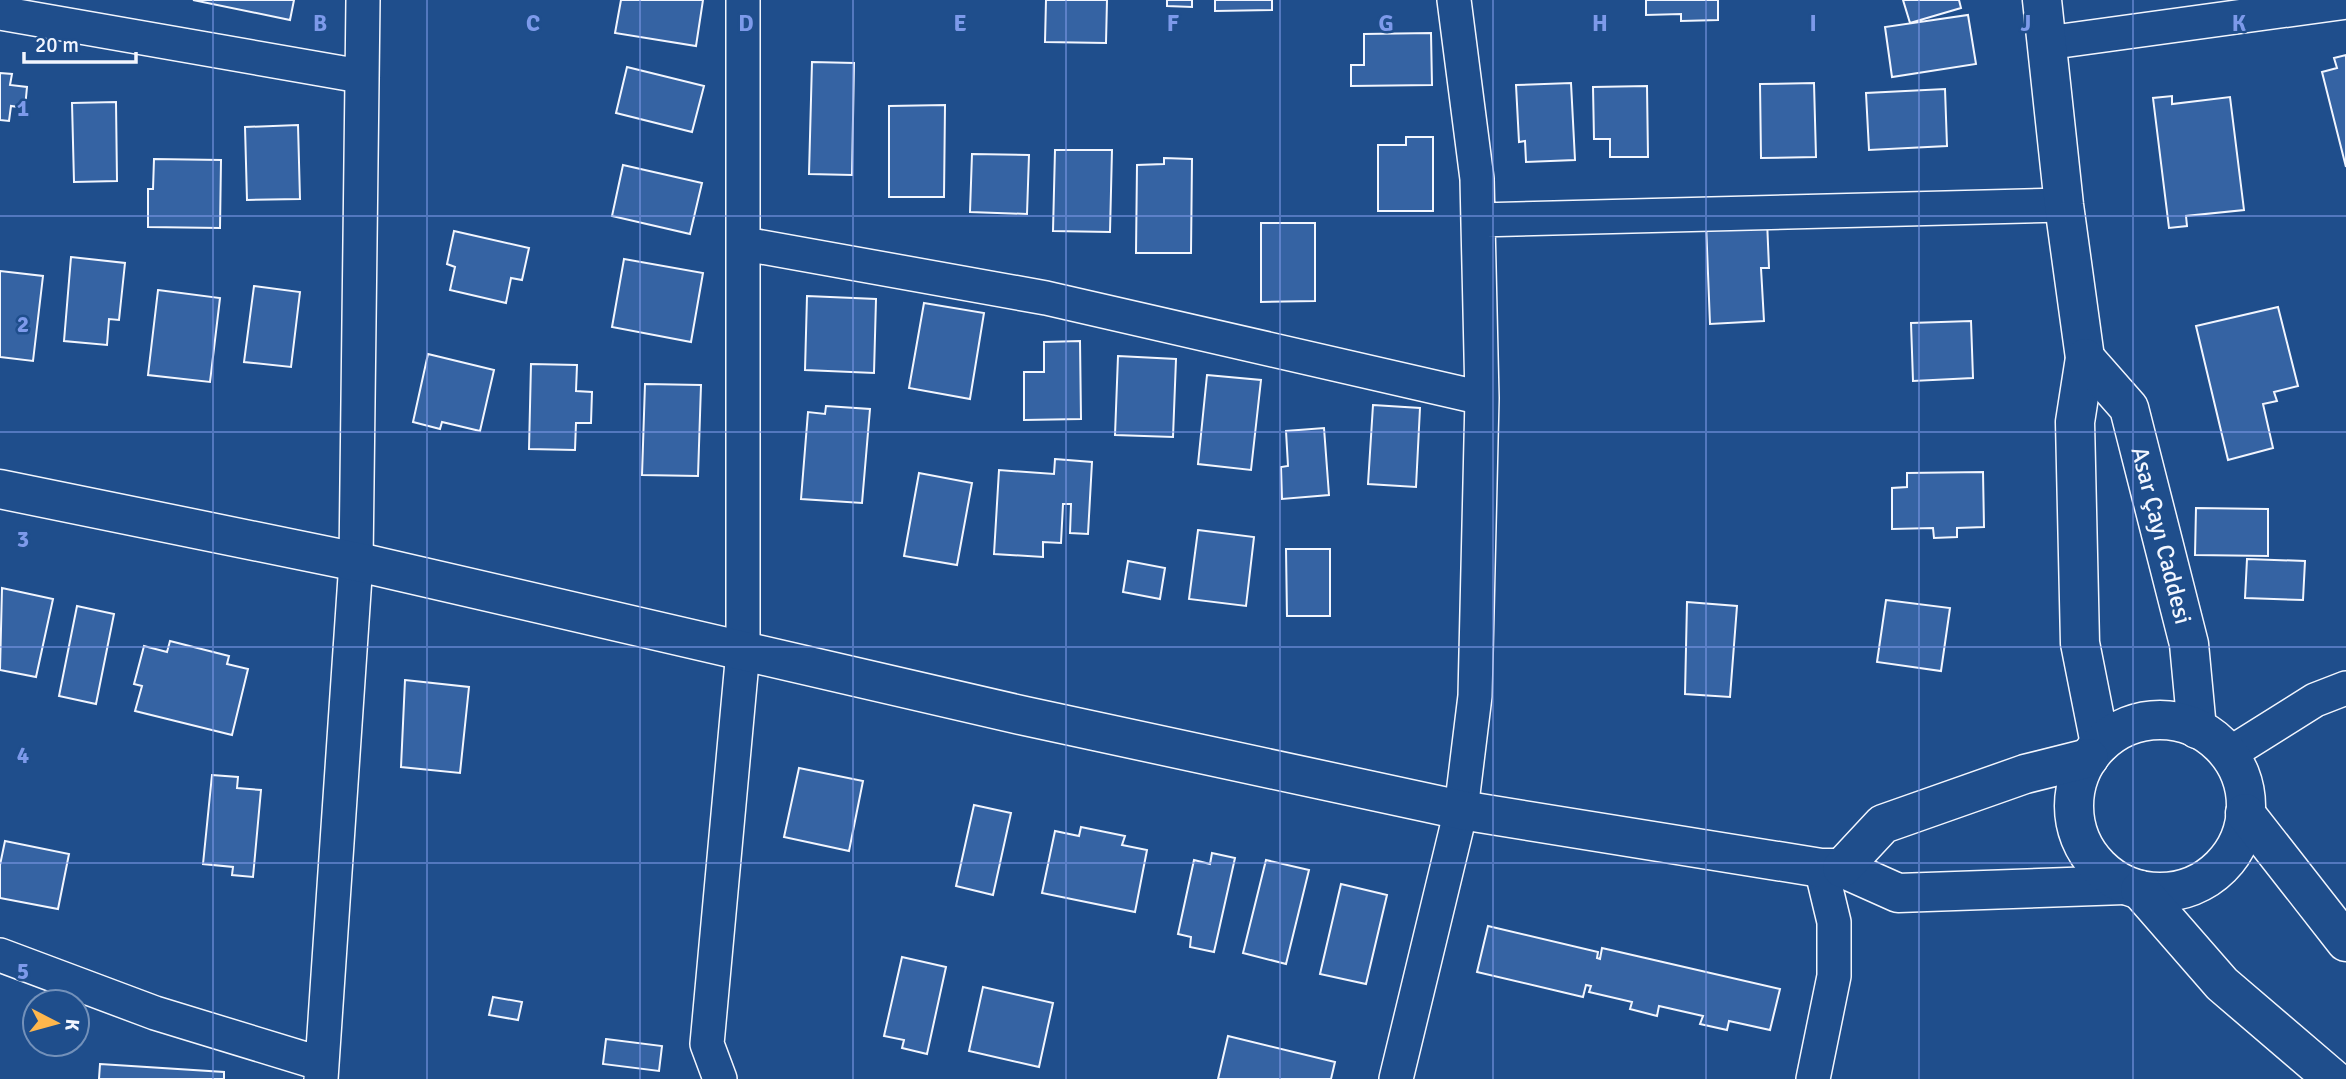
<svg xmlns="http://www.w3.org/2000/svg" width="2346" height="1079" font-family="Signika,sans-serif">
	<rect width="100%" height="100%" fill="#1f4e8c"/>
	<path fill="#3563a3" stroke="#f2f6ff" stroke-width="2" d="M193 0H294L290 20Z
		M621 0H703L696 46 615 33Z
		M1046 0H1107L1106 43 1045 42Z
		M1167 0H1192V7L1167 6Z
		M1215 0H1272V10L1215 11Z
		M1646 0H1718V20L1681 21V14L1646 15Z
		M1903 0H1959L1961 8 1910 23Z
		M1968 15 1976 64 1892 77 1885 27Z
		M1431 33 1432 85 1351 86V65H1364V34Z
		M2346 55V167L2322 72 2337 68 2334 58Z
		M812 62 854 63 852 175 809 174Z
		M627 67 704 86 692 132 616 113Z
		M0 73 12 74 10 85 27 87 25 108 11 106 9 121 0 120Z
		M1571 83 1575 160 1526 162 1525 141 1519 142 1516 85Z
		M1814 83 1816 157 1761 158 1760 84Z
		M1647 86 1648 157H1610V139H1594L1593 87Z
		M1945 89 1947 146 1869 150 1866 93Z
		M2172 96V104L2230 97 2244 210 2186 216 2187 226 2169 228 2153 98Z
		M116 102 117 181 74 182 72 103Z
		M945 105 944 197H889V106Z
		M298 125 300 199 247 200 245 127Z
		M1406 137H1433V211H1378V145H1406Z
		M1055 150H1112L1110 232 1053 231Z
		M972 154 1029 155 1027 214 970 212Z
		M1164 158 1192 159 1191 253H1136L1137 165 1164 164Z
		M154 159 221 160 220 228 148 227V189H153Z
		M623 165 702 183 690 234 612 216Z
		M1767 220 1769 268H1761L1764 321 1710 324 1706 223Z
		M1261 223H1315V301L1261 302Z
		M454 231 529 248 522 280 511 278 506 303 450 290 455 267 447 264Z
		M71 257 125 263 119 320 109 319 107 345 64 341Z
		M624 259 703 273 691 342 612 327Z
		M0 271 43 276 33 361 0 357Z
		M254 286 300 292 291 367 244 362Z
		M158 290 220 298 210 382 148 375Z
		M807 296 876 299 874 373 805 370Z
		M924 303 984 313 970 399 909 388Z
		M2278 307 2298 386 2274 392 2277 401 2263 404 2273 448 2228 460 2196 326Z
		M1971 321 1973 378 1913 381 1911 323Z
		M1080 341 1081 419 1024 420V372H1044V342Z
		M428 354 494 370 480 431 442 422 440 429 413 422Z
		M1118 356 1176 359 1173 437 1115 435Z
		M531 364 577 365 576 391 592 392 591 423H576L575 450 529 449Z
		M1207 375 1261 380 1251 470 1198 464Z
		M645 384 701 385 698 476 642 475Z
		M1373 405 1420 408 1416 487 1368 484Z
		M826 406 870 409 862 503 801 499 808 412 825 414Z
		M1324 428 1329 495 1282 499 1281 467 1288 466 1286 431Z
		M1055 459 1092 462 1088 534 1070 533 1071 504H1063L1061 543 1043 542V557L994 554 999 470 1054 474Z
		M1983 472 1984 527 1957 528V537L1934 538 1933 528 1892 529V488L1907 487V473Z
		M919 473 972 483 957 565 904 556Z
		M2196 508 2268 509V556L2195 555Z
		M1198 530 1254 537 1246 606 1189 599Z
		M1286 549H1330V616H1287Z
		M2247 559 2305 561 2303 600 2245 598Z
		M1128 561 1165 568 1160 599 1123 592Z
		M2 588 53 599 36 677 0 670Z
		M1886 600 1950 608 1941 671 1877 662Z
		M1687 602 1737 606 1730 697 1685 694Z
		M77 606 114 614 96 704 59 696Z
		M170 641 229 656 227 664 248 669 232 735 135 711 142 686 134 684 144 646 167 652Z
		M405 680 469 687 460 773 401 767Z
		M799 768 863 781 849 851 784 837Z
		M212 775 238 777 237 788 261 790 253 877 232 875 233 867 203 864Z
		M974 805 1011 813 993 895 956 886Z
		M1081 827 1125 836 1122 845 1147 850 1135 912 1042 893 1055 831 1079 836Z
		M5 841 69 854 58 909 0 898V865Z
		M1212 853 1235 858 1214 952 1190 947 1191 937 1178 934 1194 860 1210 864Z
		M1266 860 1309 870 1286 964 1243 953Z
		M1341 884 1387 895 1366 984 1320 974Z
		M1488 926 1598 952 1597 958 1600 959 1602 948 1780 989 1770 1030 1729 1021 1727 1030 1700 1024 1703 1016 1659 1006 1657 1016 1630 1009 1632 1002 1589 992 1591 986 1586 985 1583 997 1477 972Z
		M902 957 946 967 927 1054 902 1048 904 1040 884 1036Z
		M983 987 1053 1003 1039 1067 969 1051Z
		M493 997 522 1002 518 1020 489 1015Z
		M1228 1036 1335 1062 1331 1079H1218Z
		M606 1039 662 1046 659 1071 603 1064Z
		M100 1064 224 1072V1079H99Z"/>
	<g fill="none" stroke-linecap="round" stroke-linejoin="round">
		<defs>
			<path id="minor" d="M1454 0 1477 179 1482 398
				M0 13 360 76
				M2047 43 2346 2
				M1478 220 2064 205
				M745 244 1046 298 1482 398 1475 696 1461 810 1396 1079
				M2229 754 2315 700 2346 688
				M0 955 155 1013 322 1064
				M321 1079 356 562 363 0
				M720 1079 707 1044 743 651V0
				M1813 1079 1834 976V922L1821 868"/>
			<g id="tertiary">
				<path d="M2042 0 2064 205 2085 358 2075 422 2080 643 2100 744"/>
				<path id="s1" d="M2085 358 2129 408 2189 644 2197 729"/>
				<path d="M0 489 367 564 1025 716 1461 810 1821 868H1842L1898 893 2124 885"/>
				<circle cx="2160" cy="806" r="86"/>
				<path d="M2245 813 2346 942"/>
				<path d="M1842 868 1883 824 2025 774 2089 758"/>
				<path d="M2140 890 2222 984 2333 1079"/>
			</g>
		</defs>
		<use href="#minor" stroke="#f2f6ff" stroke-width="36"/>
		<use href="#tertiary" stroke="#f2f6ff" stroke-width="41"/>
		<use href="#minor" stroke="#1f4e8c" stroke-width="33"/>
		<use href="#tertiary" stroke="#1f4e8c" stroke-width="38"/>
	</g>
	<path fill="none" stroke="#7d9aea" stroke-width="2" stroke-opacity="0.55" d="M213 0V1079M427 0V1079M640 0V1079M853 0V1079M1066 0V1079M1280 0V1079M1493 0V1079M1706 0V1079M1919 0V1079M2133 0V1079M0 216H2346M0 432H2346M0 647H2346M0 863H2346"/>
	<g text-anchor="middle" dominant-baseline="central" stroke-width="5" stroke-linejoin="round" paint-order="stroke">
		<g font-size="24" fill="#f2f6ff" stroke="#1f4e8c">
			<text stroke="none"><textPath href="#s1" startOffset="198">Asar Çayı Caddesi</textPath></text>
		</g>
	</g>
	<g font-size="23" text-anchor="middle" font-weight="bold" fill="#7d9aea" stroke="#1f4e8c" stroke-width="5" stroke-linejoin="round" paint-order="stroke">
		<text x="320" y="31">B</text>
		<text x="533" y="31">C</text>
		<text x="746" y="31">D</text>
		<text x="960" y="31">E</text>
		<text x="1173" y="31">F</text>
		<text x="1386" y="31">G</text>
		<text x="1600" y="31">H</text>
		<text x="1813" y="31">I</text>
		<text x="2026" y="31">J</text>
		<text x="2239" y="31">K</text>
		<text x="23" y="116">1</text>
		<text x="23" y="332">2</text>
		<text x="23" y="547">3</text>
		<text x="23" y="763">4</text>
		<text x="23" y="979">5</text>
	</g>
	<g transform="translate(56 1023) rotate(96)"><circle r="33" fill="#1f4e8c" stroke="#7391ba" stroke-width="2"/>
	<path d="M0-5L12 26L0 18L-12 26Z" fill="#ffb74d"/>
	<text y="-10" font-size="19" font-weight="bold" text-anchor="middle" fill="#f2f6ff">K</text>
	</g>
	<path d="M24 52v10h112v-10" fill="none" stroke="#f2f6ff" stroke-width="3.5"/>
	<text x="35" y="52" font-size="21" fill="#f2f6ff" stroke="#1f4e8c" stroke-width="5" paint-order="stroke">20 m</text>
</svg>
